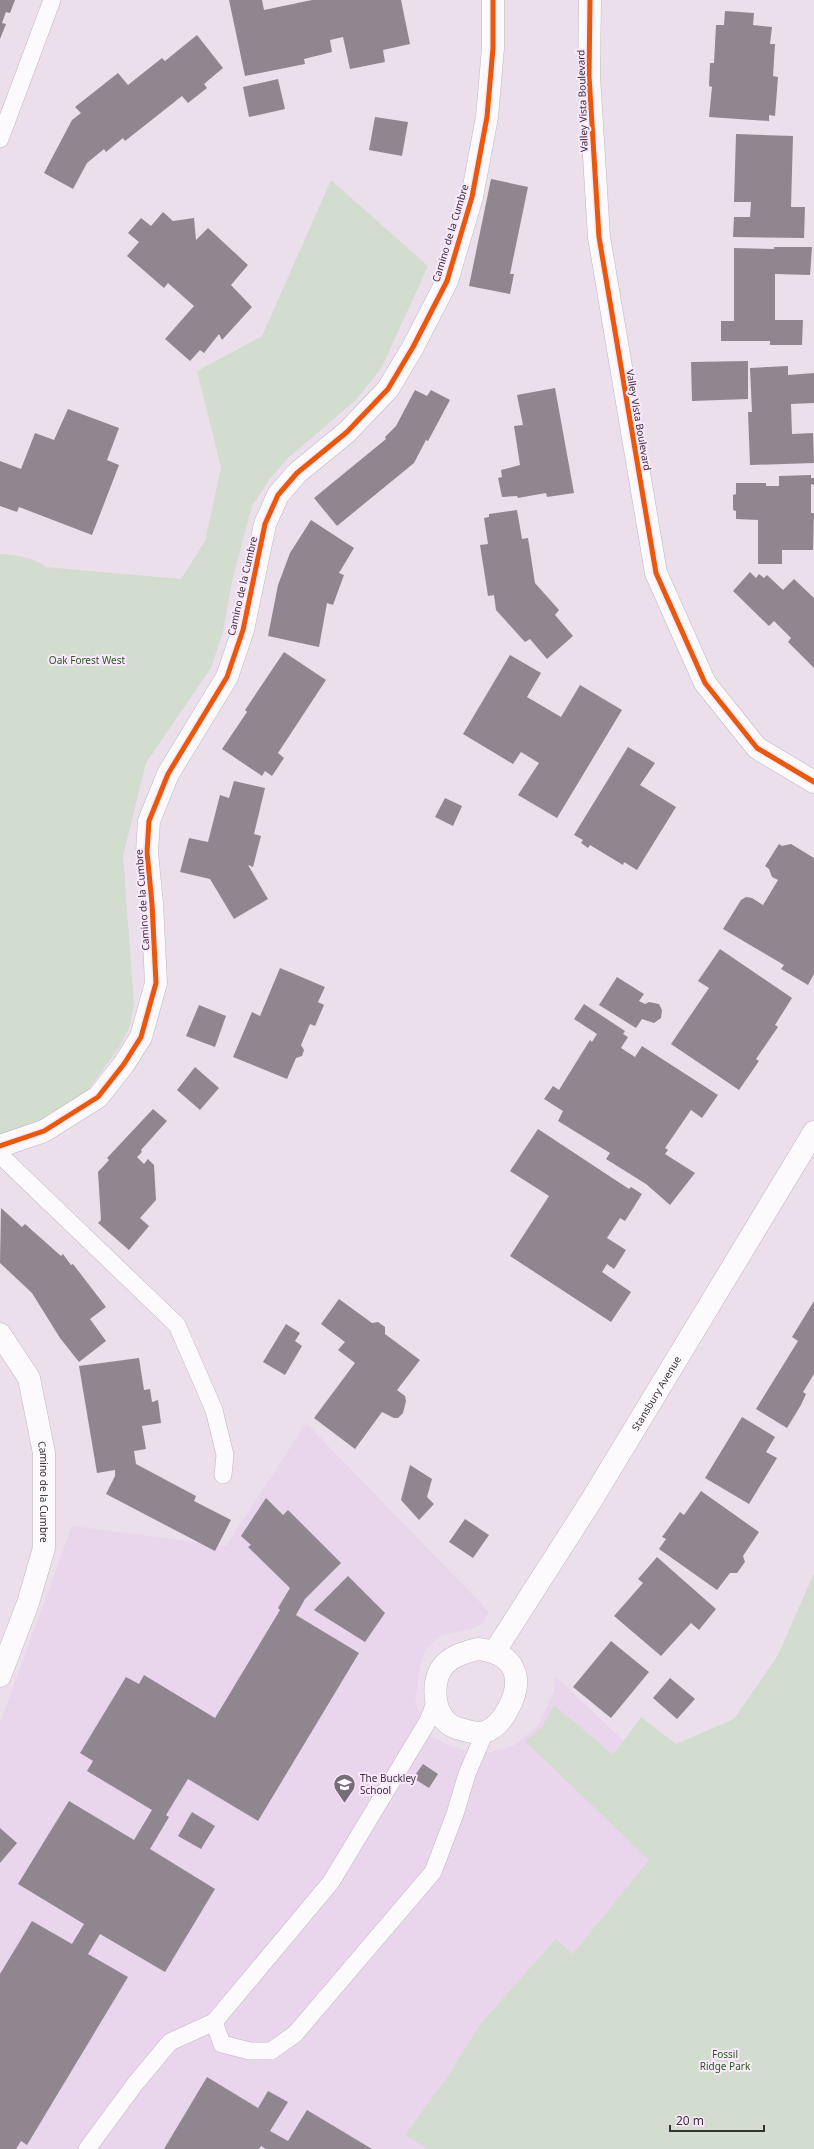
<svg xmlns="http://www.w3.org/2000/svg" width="814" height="2149" font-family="'Noto Sans',sans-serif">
	<rect width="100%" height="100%" fill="#ebdfec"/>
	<path fill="#e9d5ec" d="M306 1423 489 1612 483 1623 472 1629 441 1635 426 1649 420 1666 415 1703 428 1734 446 1744 466 1751 491 1752 513 1746 538 1726 554 1691 555 1676 746 1856 567 2149H0V1723L72 1526 226 1546Z"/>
	<path fill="#d2ddcf" d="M331 180 428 266 382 367 356 400 287 459 269 480 252 506 232 581 223 632 211 668 146 763 123 856 134 1004 130 1026 120 1046 86 1093 66 1114 0 1137V554C16 555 33 557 46 567L181 579 205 541 221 468 197 371 262 336Z
		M814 1573V2149H428L405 2135 448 2076 481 2023 556 1939 573 1954 649 1860 525 1741 542 1727 554 1705 613 1755 641 1717 676 1744 734 1719 778 1655Z"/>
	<path fill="#8f8690" d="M0 0H15L10 13 6 12 2 23 6 24 0 39Z
		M229 0H262L264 10 312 0H401L410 44 383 50 385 62 350 69 343 37 330 40 332 52 304 59 305 64 245 76Z
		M725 11 754 13 753 25 772 27 770 44H775L773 76 778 77 775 116 769 115V121L709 117 712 87 709 86 710 63H714L716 25H724Z
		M197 35 223 68 204 84 207 88 188 103 182 96 125 141 123 138 106 152 104 149 87 163 73 189 44 173 72 120 81 113 75 107 118 73 128 85 162 58 165 61Z
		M278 79 285 109 249 117 243 87Z
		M375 117 408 122 402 156 369 150Z
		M736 134 793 136 791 207H805L804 238 733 237 734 217H750L751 202H734Z
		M491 179 528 187 510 274H514L510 294 469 286Z
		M163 212 173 221 194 218 196 240 208 228 248 265 231 285 252 307 222 340 219 334 204 353 200 350 190 361 165 339 194 306 168 283 164 288 127 256 139 242 128 233 141 218 151 226Z
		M774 247H812L810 275 775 274V320H803L802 345H770V341H721V321H734V248L774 249Z
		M748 361V399L692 401 691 362Z
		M788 366V375L814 373V403L791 404 792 434 813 433 814 463 750 465 748 412H752L750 368Z
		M555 388 574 493 547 497 546 493 518 498 517 496 502 497 498 478 502 477 501 470 520 465 514 426 523 425 517 395Z
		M415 390 427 396 431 390 450 400 428 441 426 440 414 463 337 526 314 498 386 439 385 437 396 426Z
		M68 409 119 428 107 460 119 465 92 535 19 507 17 512 0 506V461L21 469 35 433 54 440Z
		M811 475V478H814V485L811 484V513H814L813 550H782V564H758V520L736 519V511L733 510V495L736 494V483H766V486H779V476Z
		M517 510 522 539 528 538 535 583 559 610 555 615 573 636 547 659 530 639 525 642 496 610 494 595 488 596 480 545 488 544 484 518 489 517V514Z
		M311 520 354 548 339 573 344 575 333 605 327 603 319 647 268 636 278 585 290 553Z
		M750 572 756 578 759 574 764 578 767 575 783 590 794 579 814 598V668L788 642 791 638 774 621 769 626 733 591Z
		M284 652 326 680 278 753 284 758 272 776 265 771 262 776 222 749 247 712 245 710Z
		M510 655 541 673 527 697 561 717 580 685 622 710 557 818 518 795 539 763 521 752 513 764 463 734Z
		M628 747 655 763 640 785 676 807 637 870 624 862 623 865 590 845 588 848 581 843 583 840 574 835Z
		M234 781 265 788 254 834 261 836 253 867 248 865 268 899 234 919 210 879 180 872 189 838 208 842 220 795 229 798Z
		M445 798 462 806 453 826 435 817Z
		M779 844 782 846 791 844 814 858V974L808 985 781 969 784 965 723 929 741 900 746 897 752 898 763 905 778 880 772 877 769 869 765 866Z
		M720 949 792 998 775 1025 778 1027 756 1059 759 1061 739 1090 671 1044 709 988 698 981Z
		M280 968 325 987 318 1002 324 1005 315 1026 310 1024 301 1045 304 1050 302 1056 296 1058 287 1079 233 1057 252 1012 260 1016Z
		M617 977 644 994 639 1001 645 1004 649 1002 659 1004 662 1010 661 1018 654 1023 642 1019 636 1028 599 1005Z
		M584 1004 625 1031 623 1034 628 1037 621 1048 635 1057 642 1046 718 1095 702 1118 691 1110 665 1148 668 1150 665 1154 695 1173 670 1205 646 1184 606 1159 610 1153 558 1121 563 1111 544 1099 553 1086 559 1090 590 1040 592 1042 597 1034 574 1019Z
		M199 1005 226 1016 215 1047 186 1036Z
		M195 1067 219 1088 200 1110 177 1090Z
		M153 1109 167 1121 141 1150 142 1152 137 1157 144 1164 148 1159 154 1165 156 1200 140 1218 149 1226 129 1250 98 1223 101 1220 98 1172 109 1160 107 1158Z
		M538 1129 629 1189 631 1187 642 1194 625 1221 620 1218 607 1238 626 1250 614 1269 607 1264 602 1272 631 1292 611 1322 510 1256 549 1196 510 1171Z
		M1 1208 22 1227 25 1224 61 1256 63 1254 71 1265 73 1264 106 1307 90 1319 106 1341 79 1362 60 1338 32 1293 0 1263Z
		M339 1299 372 1323 378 1322 385 1327V1334L420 1360 397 1390 405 1396 406 1401 403 1413 398 1418H394L382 1412 355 1449 314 1418 355 1363 338 1350 345 1342 321 1324Z
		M814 1301V1374L803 1392 806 1394 801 1405 787 1428 756 1409 798 1341 792 1337Z
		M286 1324 300 1333 295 1341 302 1346 285 1375 263 1362Z
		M139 1358 144 1390 150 1389 152 1402 158 1400 161 1423 142 1426 146 1449 134 1451 136 1464 196 1496 194 1501 231 1520 215 1551 106 1494 115 1476V1470L97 1473 79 1366Z
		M742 1417 775 1437 766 1452 777 1458 749 1504 705 1478Z
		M410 1465 432 1479 427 1497 434 1504 419 1520 401 1500Z
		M701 1491 759 1532 743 1556 745 1562 737 1573H730L717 1590 659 1549 666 1539 662 1537 680 1512 684 1515Z
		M266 1498 283 1515 288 1510 341 1563 305 1599 296 1615 359 1653 258 1821 188 1779 166 1815 169 1817 150 1849 215 1889 165 1972 100 1934 88 1954 128 1977 27 2145 21 2141 16 2149H0V1974L32 1921 72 1944 84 1924 18 1884 69 1801 134 1840 152 1810 87 1771 93 1761 80 1753 126 1677 139 1684 144 1675 215 1718 280 1610 278 1608 290 1588 248 1547 251 1545 241 1536Z
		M465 1519 489 1535 473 1558 449 1542Z
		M657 1557 716 1609 699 1630 691 1623 661 1656 614 1616 643 1583 638 1579Z
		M348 1576 385 1613 365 1642 314 1610Z
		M611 1641 649 1672 611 1718 573 1687Z
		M670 1678 695 1699 677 1719 653 1698Z
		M423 1764 438 1774 429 1788 413 1778Z
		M192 1812 215 1826 201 1849 178 1836Z
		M0 1828 17 1843 0 1863Z
		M207 2077 258 2108 268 2091 288 2102 270 2131 288 2141 307 2110 372 2149H266L261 2146 259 2149H164Z"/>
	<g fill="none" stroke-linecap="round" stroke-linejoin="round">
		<defs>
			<path id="service" d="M0 139 52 0
				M0 1155 177 1325 214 1410 225 1455 223 1475
				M435 1703 428 1721 331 1882 214 2022 222 2044 250 2051H271L295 2034 433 1872 455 1814 467 1774 485 1732
				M87 2149 135 2084 170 2042 214 2022"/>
			<g id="minor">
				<path d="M590 0 589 76 599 237 656 573 705 683 757 748 814 782"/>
				<path d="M0 1146 44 1131 98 1097 124 1064 141 1037 156 983 152 904 147 852 149 821 168 774 227 677 243 630 265 524 278 495 297 473 347 432 388 389 413 347 447 281 472 197 487 117 493 48V0"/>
				<path id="s1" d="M0 1334 29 1378 44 1453V1548L28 1603 0 1676"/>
				<path d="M478 1649C515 1653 525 1678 508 1709 503 1719 496 1728 485 1732 478 1734 471 1732 464 1730 457 1729 448 1725 443 1718 433 1704 432 1678 445 1664 454 1655 466 1652 478 1649Z"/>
				<path id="s2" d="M495 1651 591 1501 814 1132"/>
			</g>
		</defs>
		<use href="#service" stroke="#c1b7c2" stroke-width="18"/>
		<use href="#minor" stroke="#c1b7c2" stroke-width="23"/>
		<use href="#service" stroke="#fcfafc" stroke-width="17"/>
		<use href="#minor" stroke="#fcfafc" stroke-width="22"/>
		<defs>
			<path id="cycleway" d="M590 0 589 76 599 237 656 573 705 683 757 748 814 782
				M0 1146 44 1131 98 1097 124 1064 141 1037 156 983 152 904 147 852 149 821 168 774 227 677 243 630 265 524 278 495 297 473 347 432 388 389 413 347 447 281 472 197 487 117 493 48V0"/>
		</defs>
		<use href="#cycleway" stroke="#fae8fc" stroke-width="8"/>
		<use href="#cycleway" stroke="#e8590c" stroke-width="5"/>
	</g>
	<defs>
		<symbol id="school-pin" viewBox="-11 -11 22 30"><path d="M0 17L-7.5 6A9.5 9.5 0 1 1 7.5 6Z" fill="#776d78" stroke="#fae8fc"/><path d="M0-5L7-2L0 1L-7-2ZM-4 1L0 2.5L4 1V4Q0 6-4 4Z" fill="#fff"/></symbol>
	</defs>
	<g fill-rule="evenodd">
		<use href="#school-pin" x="332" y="1772" width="25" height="34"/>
	</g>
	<g text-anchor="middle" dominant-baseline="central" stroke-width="4" stroke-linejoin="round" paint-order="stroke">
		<g font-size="10" fill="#39303a" stroke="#fae8fc">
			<text transform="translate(582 101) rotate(-92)">Valley Vista Boulevard</text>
			<text transform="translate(450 233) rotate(-73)">Camino de la Cumbre</text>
			<text transform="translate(639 420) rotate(80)">Valley Vista Boulevard</text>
			<text transform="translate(242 586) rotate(-77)">Camino de la Cumbre</text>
			<text transform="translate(142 900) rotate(-94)">Camino de la Cumbre</text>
			<text stroke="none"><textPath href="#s2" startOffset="304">Stansbury Avenue</textPath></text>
			<text stroke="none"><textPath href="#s1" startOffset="168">Camino de la Cumbre</textPath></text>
		</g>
		<g font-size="10" fill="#285a1f" stroke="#fae8fc">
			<text x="87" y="660">Oak Forest West</text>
			<text x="725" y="2054">Fossil<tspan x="725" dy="12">Ridge Park</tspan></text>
		</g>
		<g font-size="10" fill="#39303a" stroke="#fae8fc" text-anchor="start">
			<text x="360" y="1778">The Buckley<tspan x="360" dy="12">School</tspan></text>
		</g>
	</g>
	<path d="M670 2125v6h94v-6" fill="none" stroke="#39303a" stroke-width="2"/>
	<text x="676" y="2125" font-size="12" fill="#39303a" stroke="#fae8fc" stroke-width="3" paint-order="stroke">20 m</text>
</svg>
